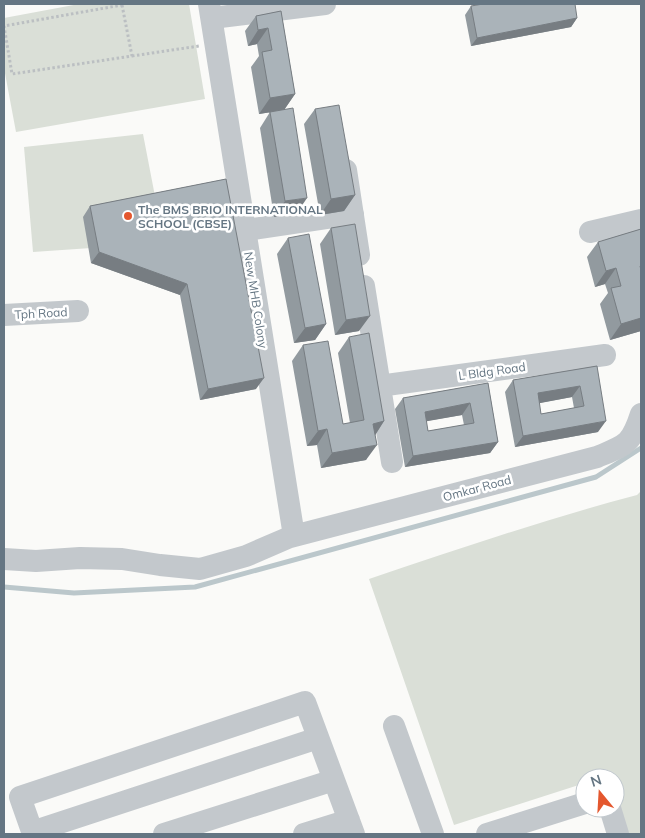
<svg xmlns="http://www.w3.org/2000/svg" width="645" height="838" font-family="Mulish,sans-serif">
	<rect width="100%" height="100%" fill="#fafaf8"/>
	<path fill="#dadfd7" d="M79 4H189L205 99 16 132 4 68V18Z
		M143 134 164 243 33 252 24 147Z
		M641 491V834H626L615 805V778H585V783L454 825 369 579C458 549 546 519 637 495Z"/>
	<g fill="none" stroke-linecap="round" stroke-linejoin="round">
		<path stroke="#bbc7cb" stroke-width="5" d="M4 587 74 593 195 587 596 477 641 448"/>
		<path stroke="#bbbfc2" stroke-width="3" stroke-dasharray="2.5 2.5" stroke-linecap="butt" d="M122 5 132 56 12 74 4 26Z
			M132 56 199 46"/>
		<path stroke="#c3c8cc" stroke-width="22" d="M209 4 294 536
			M212 18 325 4
			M346 170 359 255
			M246 230 353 214
			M590 232 641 220
			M364 286 392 462
			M4 315 78 311
			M379 386 605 355
			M4 559 36 561 80 558 122 559 160 565 200 569 246 556 290 537 597 457C626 445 631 445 641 414
			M394 726 433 834
			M610 808 618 834
			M32 832 318 738
			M33 834 20 797 305 702 354 834
			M164 834 334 780
			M304 834 349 820
			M487 834 585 803"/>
	</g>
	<path fill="#929a9f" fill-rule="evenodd" d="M471 6 577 18 571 27 471 46 465 15Z
		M281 11 295 94 284 110 259 114 251 67 259 56 257 44 248 46 245 31 256 16Z
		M315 109 355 195 344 211 320 215 304 124Z
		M270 112 297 213 274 217 260 128Z
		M226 179 256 389 200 400 180 295 91 263 83 217 90 206Z
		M331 228 359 331 335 335 320 244Z
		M641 229V331L610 340 600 304 608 293 605 284 595 287 587 257 598 242Z
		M288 238 326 324 315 340 294 343 277 254Z
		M349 337 384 421 375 435 366 460 321 468 317 445 307 446 292 361 303 345 343 424 350 423 338 353Z
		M597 366 598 432 515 447 505 392 513 380ZM572 397 574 408 541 414 539 403Z
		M488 383 498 442 490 453 405 467 395 409 403 398ZM462 415 464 425 428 431 426 421Z"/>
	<path fill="#777d82" d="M577 18 571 27 471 46 477 38Z
		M268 28 257 44 248 46 258 30Z
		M295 94 284 110 259 114 270 98Z
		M355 195 344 211 320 215 331 199Z
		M307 198 297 213 274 217 285 201Z
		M99 252 187 284 180 295 91 263Z
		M616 268 605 284 595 287 606 271Z
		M370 316 359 331 335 335 346 320Z
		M641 318V331L610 340 621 324Z
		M326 324 315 340 294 343 305 328Z
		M264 378 256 389 200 400 208 389Z
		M580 386 572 397 530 405 538 393Z
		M470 403 462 415 417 423 425 412Z
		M384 421 374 437 373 424Z
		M606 421 598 432 515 447 523 436Z
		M327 429 317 445 307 446 318 431Z
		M498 442 490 453 405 467 413 456Z
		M377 445 366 460 321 468 332 453Z"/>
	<path fill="#aab3b9" stroke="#777d82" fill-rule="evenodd" d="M483 4H575L577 18 477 38 471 6Z
		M281 11 295 94 270 98 262 52 272 50 268 28 258 30 256 16Z
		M339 105 355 195 331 199 315 109Z
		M293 108 307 198 285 201 270 112Z
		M226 179 264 378 208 389 187 284 99 252 90 206Z
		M355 224 370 316 346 320 331 228Z
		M641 229V265L640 266 641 270V318L621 324 611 288 621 286 616 268 606 271 598 242Z
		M309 234 326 324 305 328 288 238Z
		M369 333 384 421 373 424 377 445 332 453 327 429 318 431 303 345 328 341 343 424 364 420 349 337Z
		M597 366 606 421 523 436 513 380ZM580 386 584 406 541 414 538 393Z
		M488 383 498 442 413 456 403 398ZM470 403 474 423 428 431 425 412Z"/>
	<circle fill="#e4572e" stroke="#fff" stroke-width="2" cx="128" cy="216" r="5"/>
	<g text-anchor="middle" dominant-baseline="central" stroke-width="5" stroke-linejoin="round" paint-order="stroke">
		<g font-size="12" font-weight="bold" fill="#657683" stroke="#fff" text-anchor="start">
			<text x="138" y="209">The BMS BRIO INTERNATIONAL<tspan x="138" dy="14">SCHOOL (CBSE)</tspan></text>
		</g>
		<g font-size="12" fill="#657683" stroke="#fff">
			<text transform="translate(256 300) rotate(81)">New MHB Colony</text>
			<text transform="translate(41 313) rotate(-3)">Tph Road</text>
			<text transform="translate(492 371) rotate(-8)">L Bldg Road</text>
			<text transform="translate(477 488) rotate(-15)">Omkar Road</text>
		</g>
	</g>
	<rect width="645" height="838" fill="none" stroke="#657683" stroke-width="10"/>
	<g transform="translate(600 793) rotate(342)"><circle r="24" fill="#ffffff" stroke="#c1c8cd"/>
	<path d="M0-4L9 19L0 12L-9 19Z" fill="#e4572e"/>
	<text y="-8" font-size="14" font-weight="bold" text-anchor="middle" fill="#657683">N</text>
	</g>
</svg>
